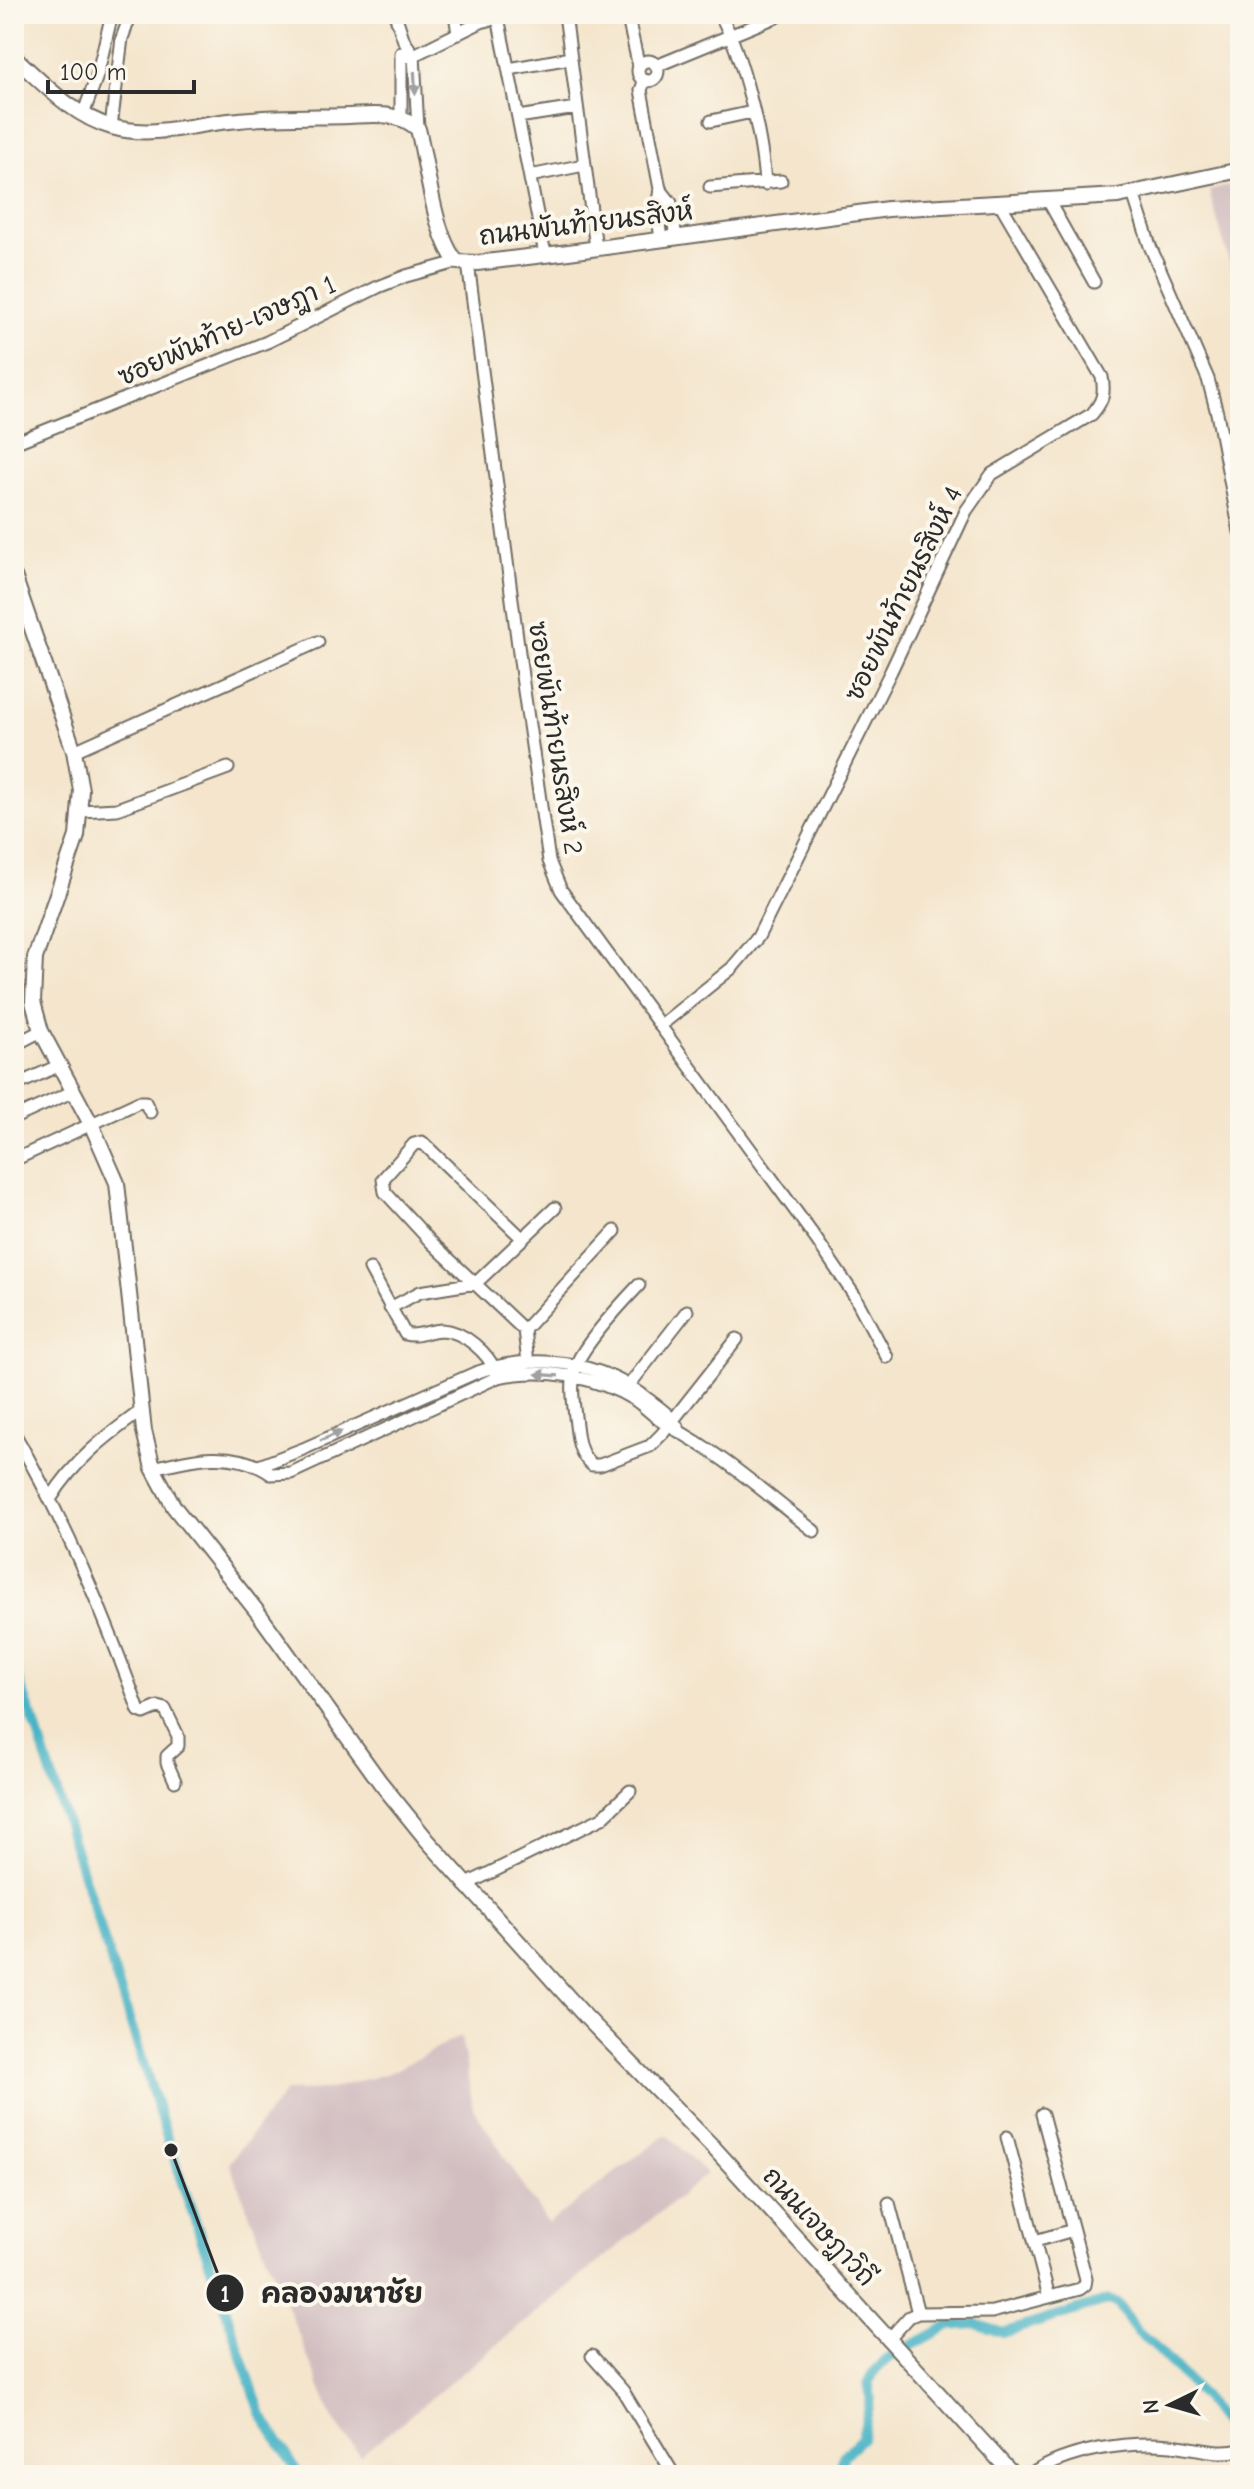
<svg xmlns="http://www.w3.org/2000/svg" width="1254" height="2489" font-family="'Comic Neue','Playpen Sans Thai',sans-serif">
	<rect width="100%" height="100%" fill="#fbf7ec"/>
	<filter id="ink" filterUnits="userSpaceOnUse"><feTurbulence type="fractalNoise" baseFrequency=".0125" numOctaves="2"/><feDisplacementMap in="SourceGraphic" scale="16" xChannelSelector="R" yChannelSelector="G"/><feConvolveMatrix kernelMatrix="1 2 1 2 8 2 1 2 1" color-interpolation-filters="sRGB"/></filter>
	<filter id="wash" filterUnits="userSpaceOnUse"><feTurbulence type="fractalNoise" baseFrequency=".006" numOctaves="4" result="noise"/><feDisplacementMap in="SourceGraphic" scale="32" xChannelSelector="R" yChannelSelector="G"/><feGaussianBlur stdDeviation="1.8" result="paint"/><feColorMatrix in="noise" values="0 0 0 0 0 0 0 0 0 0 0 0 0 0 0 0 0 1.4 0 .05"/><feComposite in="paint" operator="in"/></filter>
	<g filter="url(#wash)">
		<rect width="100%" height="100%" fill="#f4e5cc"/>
		<path fill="#d2bec1" d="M1240 183V299L1209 191Z
			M461 2036 473 2108 548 2224 666 2134 707 2174 360 2456 332 2417 229 2163 286 2091 326 2090 389 2073Z"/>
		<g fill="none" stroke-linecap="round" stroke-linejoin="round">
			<path stroke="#49b4c6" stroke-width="10" d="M14 1668 37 1730 171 2150 261 2413 299 2475
				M842 2475 840 2466 844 2455 862 2438 871 2398 868 2382 872 2374 887 2359 948 2326 976 2324 1003 2333 1109 2300 1118 2304 1137 2332 1151 2342 1202 2396 1240 2445"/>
		</g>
	</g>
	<g filter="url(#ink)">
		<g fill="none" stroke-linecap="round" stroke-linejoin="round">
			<defs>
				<path id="minor" d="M395 14 404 41 414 55 418 129
					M455 14 458 34
					M565 14 596 248
					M627 14 639 67
					M720 14C743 56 762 136 765 184
					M498 17 545 254
					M401 58 414 55 481 22 513 14
					M638 71a10 10 0 1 1 20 0a10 10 0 1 1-20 0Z
					M656 66 783 14
					M509 69 570 58
					M645 80 641 90 660 189 657 208 661 240
					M83 115 97 76 112 14
					M518 117 576 108
					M401 118V53
					M711 121 752 112
					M111 127 122 38 131 14
					M530 176 584 165
					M710 187 781 181
					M660 189 671 203 676 238
					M1133 193 1150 246 1208 379 1217 413 1240 532
					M1049 202 1094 282
					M468 263 524 691 549 861 561 890 816 1239 854 1295 887 1357
					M14 443 267 342 378 287 406 276 457 262
					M74 751 318 642
					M80 811 117 809 228 768
					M661 1025 732 968 758 937 891 671 966 511 992 474 1092 414C1103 401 1105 393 1102 377L1001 205
					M14 1045 41 1031
					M14 1086 60 1065
					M14 1118 74 1091
					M14 1160 139 1102H145L150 1112
					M522 1238 422 1142 414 1144 383 1179 385 1192 431 1242 524 1330
					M370 1269 405 1334C418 1338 429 1330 442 1330 464 1331 488 1353 496 1372
					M639 1285C622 1303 587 1341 577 1363 569 1382 574 1406 576 1425 578 1441 579 1454 592 1465H600L650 1446 662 1434 737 1339
					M390 1308 420 1292 476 1283 555 1208
					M528 1362 524 1330 615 1231
					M630 1384 687 1311
					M14 1433C65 1521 105 1615 139 1711L144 1713 158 1707 165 1709 178 1736V1746L167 1756V1763L175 1781
					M259 1466 303 1449 475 1373C534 1352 600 1360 649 1400 661 1409 672 1416 679 1430
					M153 1468C193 1458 234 1448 271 1474L291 1473 498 1377C543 1367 596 1376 635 1400 647 1408 657 1420 669 1426 721 1453 767 1495 814 1531
					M51 1498C74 1461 106 1436 141 1411
					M465 1885 602 1818 630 1791
					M1007 2137 1049 2297
					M889 2203 918 2313
					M1035 2241 1073 2230
					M890 2338 909 2317 918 2313 992 2312 1080 2289 1085 2285 1086 2279 1042 2114
					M592 2356 623 2391 674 2475
					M1030 2475C1068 2450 1126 2441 1171 2445 1193 2447 1218 2456 1240 2450"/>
				<path id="tertiary" d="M14 57C44 84 73 116 112 127 153 139 197 123 239 120 275 116 312 117 349 116 373 115 398 111 418 129 427 164 434 237 457 262L477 263 561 253 888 209 1118 196 1240 170
					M14 576 74 751 81 790 77 836 35 958 33 1002 41 1031 92 1126 117 1183 144 1431 153 1468 174 1507 259 1614 380 1782 427 1840 585 2016 713 2147 1013 2475"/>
			</defs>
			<use href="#minor" stroke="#716c63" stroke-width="15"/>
			<use href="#tertiary" stroke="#716c63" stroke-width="18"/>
			<use href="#minor" stroke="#fff" stroke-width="11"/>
			<use href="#tertiary" stroke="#fff" stroke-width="14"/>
		</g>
		<defs><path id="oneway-solid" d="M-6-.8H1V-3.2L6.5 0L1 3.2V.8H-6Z" transform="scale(2)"/></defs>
		<g fill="#a0a0a0">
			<use href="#oneway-solid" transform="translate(415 83) rotate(87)"/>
			<use href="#oneway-solid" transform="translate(547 1375) rotate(-176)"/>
			<use href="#oneway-solid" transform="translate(331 1436) rotate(-24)"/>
		</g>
	</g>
	<g text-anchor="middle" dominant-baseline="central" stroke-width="8" stroke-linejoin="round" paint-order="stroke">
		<g font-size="26" fill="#2b2b2b" stroke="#fbf7ec">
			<text transform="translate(586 224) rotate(-7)">ถนนพันท้ายนรสิงห์</text>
			<text transform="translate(227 331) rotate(-24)">ซอยพันท้าย-เจษฎา 1</text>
			<text transform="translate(904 594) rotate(-64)">ซอยพันท้ายนรสิงห์ 4</text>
			<text transform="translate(555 738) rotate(81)">ซอยพันท้ายนรสิงห์ 2</text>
			<text transform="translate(819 2227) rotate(47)">ถนนเจษฎาวิถี</text>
		</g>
	</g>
	<path fill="none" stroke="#2b2b2b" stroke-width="3" d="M171 2150L225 2293"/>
	<g fill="#2b2b2b" stroke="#fbf7ec" stroke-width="3">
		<circle cx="171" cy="2150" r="8"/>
		<circle cx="225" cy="2293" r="20"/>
	</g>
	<g font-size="24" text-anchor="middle" font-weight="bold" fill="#fff">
		<text x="225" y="2302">1</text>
	</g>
	<g font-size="28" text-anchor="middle" font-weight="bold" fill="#2b2b2b" stroke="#fbf7ec" stroke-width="8" stroke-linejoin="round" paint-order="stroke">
		<text x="342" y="2303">คลองมหาชัย</text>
	</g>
	<rect width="1254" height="2489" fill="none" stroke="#fbf7ec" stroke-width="48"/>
	<g transform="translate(1170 2405) rotate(265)" stroke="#fbf7ec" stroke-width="6" paint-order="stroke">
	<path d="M0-6L14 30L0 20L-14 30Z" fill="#2b2b2b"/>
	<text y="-12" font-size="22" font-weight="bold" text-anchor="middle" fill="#2b2b2b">N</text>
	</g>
	<path d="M48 80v12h146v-12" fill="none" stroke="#2b2b2b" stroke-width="4"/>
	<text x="60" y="80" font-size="24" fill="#2b2b2b" stroke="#fbf7ec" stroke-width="6" paint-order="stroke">100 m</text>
</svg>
